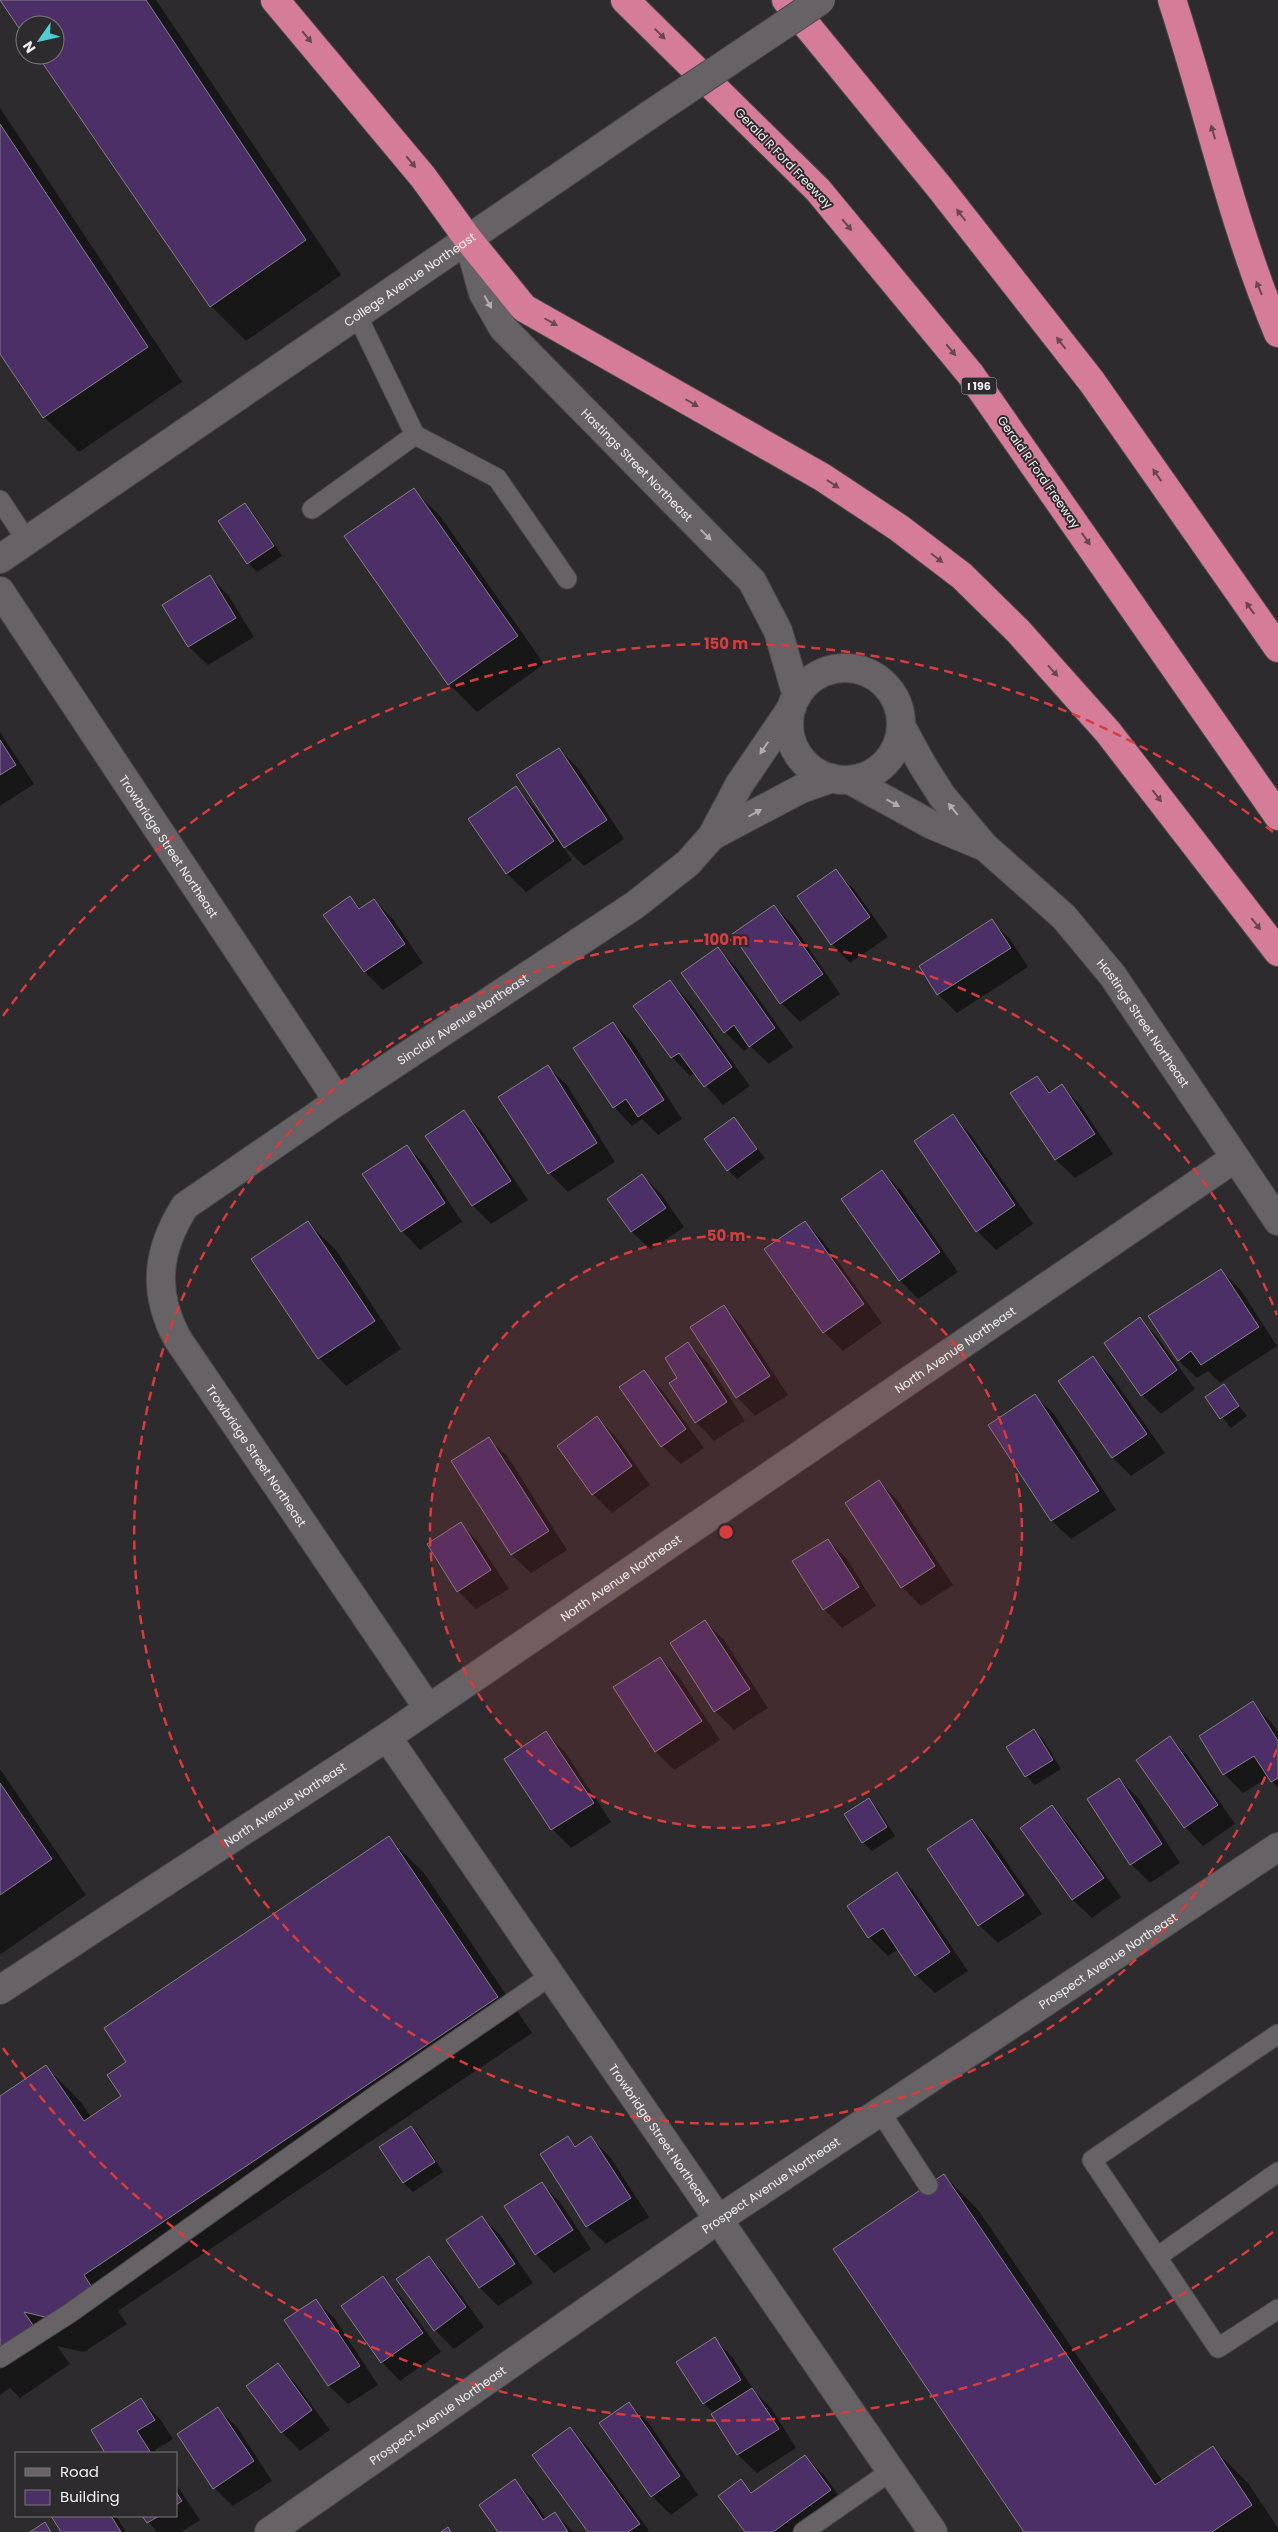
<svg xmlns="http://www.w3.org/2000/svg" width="1278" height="2532" font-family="Poppins,sans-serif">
	<rect width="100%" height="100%" fill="#2e2b2e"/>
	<path fill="#0007" d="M1 0H156L341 275 246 341 211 306 39 55H55V25H25V35Z
		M0 108 182 382 79 452 44 417 0 352Z
		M413 489 441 517 544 664 477 712 449 684 346 537Z
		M245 504 254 514 282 556 257 572 248 563Z
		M209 576 228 595 254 637 208 665 189 647 163 605Z
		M0 732 34 784 0 806Z
		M559 749 578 768 624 839 584 866 562 844 572 860 526 892 507 874 470 819 516 788 534 807 560 843 562 841Z
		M835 871 854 889 888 937 850 963 832 944Z
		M350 898 362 909 374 900 393 919 423 963 383 990 365 972Z
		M774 906 793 925 840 994 800 1022 781 1003 734 934Z
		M991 921 1010 939 1028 967 957 1013 938 994 920 966Z
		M717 948 736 967 793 1047 769 1064 750 1046 744 1051 725 1032Z
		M670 981 688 1000 750 1086 723 1105 695 1073 690 1076 672 1057Z
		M613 1023 632 1042 682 1119 658 1135 642 1119 632 1126 614 1107Z
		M548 1067 567 1085 615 1162 568 1192 549 1173Z
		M1037 1077 1052 1093 1062 1086 1080 1105 1113 1154 1075 1178 1056 1160 1012 1093Z
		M464 1112 482 1131 528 1200 491 1224 473 1206 427 1136Z
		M953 1116 971 1135 1033 1224 996 1250 977 1231Z
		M734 1119 765 1158 737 1179 728 1170Z
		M407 1146 425 1165 462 1222 420 1250 402 1231Z
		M882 1172 901 1190 958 1272 918 1299 900 1280Z
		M642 1175 661 1194 684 1227 651 1250 632 1232 608 1199Z
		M805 1222 823 1241 882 1323 843 1351 824 1332Z
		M308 1223 336 1250 401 1349 346 1386 319 1358Z
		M1221 1270 1240 1289 1277 1346 1220 1383 1208 1371 1197 1378 1178 1360Z
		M724 1307 742 1326 788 1395 755 1416 737 1397Z
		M1140 1319 1158 1338 1195 1389 1161 1414 1142 1395Z
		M688 1344 707 1362 745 1421 714 1441 696 1422 679 1378Z
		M1093 1358 1112 1377 1165 1453 1131 1476 1113 1458 1060 1381Z
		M644 1372 662 1390 704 1448 681 1464 662 1446Z
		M1223 1386 1247 1416 1231 1428 1207 1398Z
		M1035 1396 1054 1414 1116 1510 1071 1539 1052 1521 990 1425Z
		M597 1418 616 1437 650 1485 612 1513 593 1494Z
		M489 1439 508 1457 567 1550 531 1573 512 1555 453 1462Z
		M879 1482 898 1501 953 1585 921 1606 902 1587 847 1503Z
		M461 1524 479 1543 509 1589 476 1609 458 1591Z
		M828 1540 847 1559 876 1606 842 1628 824 1609Z
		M705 1622 724 1640 768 1708 734 1730 715 1711 672 1643Z
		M660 1658 679 1677 720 1740 674 1770 655 1751Z
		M1252 1703 1271 1722 1278 1732V1788L1269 1777 1243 1793 1224 1774 1200 1737Z
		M1034 1730 1043 1739 1061 1769 1035 1785 1026 1776Z
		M546 1733 565 1752 611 1822 571 1848 552 1829 506 1759Z
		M1170 1738 1188 1756 1235 1824 1203 1846 1185 1827Z
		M0 1769 86 1895 1 1954 0 1953Z
		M1119 1779 1138 1798 1180 1863 1150 1883 1131 1864Z
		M869 1800 878 1809 895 1836 872 1851 863 1842Z
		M1051 1807 1070 1826 1121 1897 1092 1918 1073 1900 1022 1828Z
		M972 1820 991 1839 1042 1914 998 1943 979 1925Z
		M389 1838 424 1873 532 2033 118 2311 127 2324 84 2352 57 2346 70 2364 20 2398 10 2388 0 2395V2098L46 2067 81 2102 91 2117 123 2096 128 2063Z
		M897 1874 915 1893 968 1971 935 1993 916 1975 899 1949 888 1956 869 1937 849 1907Z
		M411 2127 420 2136 443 2172 413 2192 404 2183 381 2147Z
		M568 2137 577 2147 591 2138 610 2157 649 2217 606 2244 587 2226Z
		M944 2175 979 2211 1163 2482 1213 2448 1248 2483 1278 2528V2532H1026Z
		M542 2184 560 2202 591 2249 554 2273 536 2254Z
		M482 2217 501 2236 533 2283 498 2306 480 2288 448 2241Z
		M429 2257 447 2276 484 2327 454 2349 435 2330Z
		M382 2278 401 2297 441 2352 400 2381 382 2362Z
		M316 2301 335 2319 378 2385 348 2404 329 2386 286 2320Z
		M715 2339 733 2358 755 2392 771 2408 796 2448 757 2473 738 2455 714 2414 704 2403Z
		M278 2365 296 2384 330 2430 300 2451 282 2432Z
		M141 2400 160 2419 173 2439 155 2450 157 2453H106L92 2431Z
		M629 2404 648 2422 698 2495 671 2515 652 2496Z
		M218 2409 237 2427 272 2481 233 2506 214 2488Z
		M570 2429 589 2448 650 2532H590Z
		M805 2456 824 2475 848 2509 817 2532H746L741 2481 753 2493Z
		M514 2481 533 2499 546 2519 555 2513 573 2532H499Z
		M176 2484 200 2520 181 2532H157L144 2516H176Z
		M52 2516H116L126 2532H63Z"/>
	<path fill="#4b2f66" stroke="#828084" d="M0 0H146L306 240 210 307 37 55H55V25H25V37Z
		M0 124 148 347 43 418 0 354Z
		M414 488 518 636 448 685 344 536Z
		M245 503 274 546 247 564 218 521Z
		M210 575 236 618 188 647 162 605Z
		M0 740 16 765 0 775Z
		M559 748 607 820 564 848 516 775Z
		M516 786 554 841 506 874 468 819Z
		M836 869 870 917 831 945 797 896Z
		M350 896 359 909 374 899 405 944 364 972 323 915Z
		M774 905 823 974 780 1004 732 934Z
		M992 919 1011 948 937 995 919 966Z
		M718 947 775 1028 749 1047 734 1025 724 1033 681 973Z
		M670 980 732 1067 704 1087 679 1053 671 1058 633 1006Z
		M613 1022 664 1100 638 1117 626 1099 613 1108 573 1048Z
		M548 1065 597 1143 548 1174 498 1097Z
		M1037 1076 1049 1093 1062 1084 1095 1134 1055 1160 1010 1093Z
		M464 1110 511 1181 472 1206 425 1136Z
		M953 1114 1015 1205 976 1232 914 1141Z
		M734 1117 757 1149 727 1171 704 1139Z
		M407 1145 445 1203 401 1232 362 1174Z
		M882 1170 940 1252 899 1281 841 1199Z
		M642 1174 666 1208 631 1232 607 1199Z
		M308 1221 375 1321 318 1359 251 1259Z
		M805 1221 864 1304 823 1333 764 1249Z
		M1221 1269 1259 1327 1201 1365 1191 1351 1178 1361 1148 1316Z
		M724 1305 770 1376 736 1398 690 1327Z
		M1140 1317 1177 1370 1141 1396 1104 1343Z
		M688 1342 727 1402 695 1423 669 1383 677 1378 665 1358Z
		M1093 1356 1147 1434 1112 1458 1058 1381Z
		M644 1370 686 1429 661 1447 619 1387Z
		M1224 1384 1239 1406 1220 1419 1205 1397Z
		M1035 1394 1099 1491 1051 1521 988 1425Z
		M597 1416 632 1466 592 1495 557 1446Z
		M489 1437 549 1531 511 1555 451 1461Z
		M879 1480 935 1566 901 1588 845 1503Z
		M461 1522 491 1570 457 1592 427 1544Z
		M828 1539 859 1587 823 1610 792 1561Z
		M705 1620 750 1689 714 1712 670 1643Z
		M660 1657 702 1721 655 1752 613 1687Z
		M1253 1701 1278 1741V1778L1271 1782 1254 1756 1223 1775 1199 1736Z
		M1034 1729 1053 1760 1025 1777 1006 1747Z
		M546 1731 594 1803 551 1830 504 1759Z
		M1170 1736 1218 1805 1184 1828 1136 1760Z
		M1119 1778 1162 1844 1130 1865 1087 1799Z
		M0 1783 52 1859 0 1895Z
		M869 1798 887 1827 862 1843 844 1814Z
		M1052 1805 1104 1878 1072 1900 1020 1828Z
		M972 1819 1024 1895 978 1926 927 1849Z
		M389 1836 498 1997 84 2275 93 2289 49 2318 24 2312 35 2328 0 2352V2096L46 2065 84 2121 121 2096 107 2075 126 2062 104 2028Z
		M897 1872 950 1952 915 1976 883 1928 868 1938 847 1906Z
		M411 2126 435 2162 403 2183 379 2147Z
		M568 2136 575 2147 591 2136 631 2198 586 2227 540 2154Z
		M944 2174 1155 2485 1213 2446 1252 2505 1212 2532H1024L833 2249Z
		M542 2182 573 2230 535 2255 504 2206Z
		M482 2216 515 2264 479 2288 446 2240Z
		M429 2256 466 2307 434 2331 396 2279Z
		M383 2276 423 2333 381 2363 341 2306Z
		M316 2299 360 2366 328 2386 284 2320Z
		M715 2337 741 2380 703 2404 676 2362Z
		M278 2363 312 2410 281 2433 246 2386Z
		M752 2388 779 2429 737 2455 711 2414Z
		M141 2398 155 2420 137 2431 151 2453H105L91 2430Z
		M629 2402 680 2476 651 2497 599 2423Z
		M218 2407 254 2461 213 2489 177 2434Z
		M570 2427 640 2524 628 2532H588L532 2455Z
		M805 2455 831 2490 773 2532H745L718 2496 741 2479 751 2493Z
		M515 2479 543 2520 555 2512 568 2532H498L479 2505Z
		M176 2492 182 2501 176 2505Z
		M51 2516H111L121 2532H61Z
		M142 2516H159L147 2523Z
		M45 2522 51 2532H30Z
		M448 2527 451 2532H441Z"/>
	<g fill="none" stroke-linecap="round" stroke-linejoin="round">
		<defs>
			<path id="lane" d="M357 315 415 435
				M0 500 27 541
				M312 509 415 435 497 478 567 579
				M1278 2034 1092 2160 1218 2348 1278 2309
				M881 2113 928 2185
				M1157 2257 1278 2172
				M0 2358 70 2313 375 2096 552 1975
				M803 2532 891 2471"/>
			<g id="street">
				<path id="s1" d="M0 591 338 1101 185 1206C157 1250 152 1291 177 1338L428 1708"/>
				<path id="s2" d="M387 1737 933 2532"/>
				<path id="s3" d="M0 1990 387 1737 1235 1158"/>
				<path id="s4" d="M269 2532 719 2219 1278 1847"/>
			</g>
			<g id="secondary">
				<path id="s5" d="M468 239 483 293 503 328 752 581 778 631 797 696"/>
				<path id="s6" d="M0 559 648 116"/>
				<circle cx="845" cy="724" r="56"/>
				<path id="s7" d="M901 726 923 766 942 796 984 846 1064 917 1113 976 1278 1221"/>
				<path d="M850 780 932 825 980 845"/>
				<path d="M712 836 801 789 832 778"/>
				<path id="s8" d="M338 1101 635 905 688 863 712 836 739 785 792 707"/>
			</g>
			<path id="highway" d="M275 0 423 177 468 239 524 308 822 477 899 528 962 576 1018 631 1108 732 1278 952
				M625 0 818 190 971 375 1278 816
				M786 0 940 188 1092 382 1278 648
				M1172 0C1208 110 1233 226 1278 333"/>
		</defs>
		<use href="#lane" stroke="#4b484a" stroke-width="21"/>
		<use href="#street" stroke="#4b484a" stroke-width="30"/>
		<use href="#secondary" stroke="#4b484a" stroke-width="30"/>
		<use href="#highway" stroke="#4b484a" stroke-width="30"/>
		<use href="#lane" stroke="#666265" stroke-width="19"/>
		<use href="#street" stroke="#666265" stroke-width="28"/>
		<use href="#secondary" stroke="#666265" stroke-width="28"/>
		<use href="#highway" stroke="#d57c99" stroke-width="28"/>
		<defs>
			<path id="secondary-bridge" d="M648 116 821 0"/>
		</defs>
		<use href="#secondary-bridge" stroke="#4b484a" stroke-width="30" stroke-linecap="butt"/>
		<use href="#secondary-bridge" stroke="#666265" stroke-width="28"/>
	</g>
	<defs><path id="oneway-solid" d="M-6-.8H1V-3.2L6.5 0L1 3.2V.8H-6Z" transform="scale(1.25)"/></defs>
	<g fill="#684753">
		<use href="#oneway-solid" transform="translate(660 34) rotate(45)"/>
		<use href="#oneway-solid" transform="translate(307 37) rotate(50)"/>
		<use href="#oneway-solid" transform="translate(1213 132) rotate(-106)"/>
		<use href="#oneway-solid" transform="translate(411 162) rotate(50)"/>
		<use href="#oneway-solid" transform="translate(961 215) rotate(-128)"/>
		<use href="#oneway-solid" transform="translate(847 225) rotate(50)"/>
		<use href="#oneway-solid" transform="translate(1259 288) rotate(-113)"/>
		<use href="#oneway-solid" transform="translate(551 322) rotate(30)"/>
		<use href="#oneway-solid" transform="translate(1061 343) rotate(-128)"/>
		<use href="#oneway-solid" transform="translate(951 350) rotate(50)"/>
		<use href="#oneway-solid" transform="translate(692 403) rotate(30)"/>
		<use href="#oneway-solid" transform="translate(1157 475) rotate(-125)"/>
		<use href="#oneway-solid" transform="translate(833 484) rotate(34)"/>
		<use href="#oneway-solid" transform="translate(1086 539) rotate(55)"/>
		<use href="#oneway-solid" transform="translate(937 558) rotate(37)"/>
		<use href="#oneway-solid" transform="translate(1250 608) rotate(-125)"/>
		<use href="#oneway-solid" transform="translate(1053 671) rotate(48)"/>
		<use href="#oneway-solid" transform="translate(1157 796) rotate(52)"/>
		<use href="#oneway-solid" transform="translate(1256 924) rotate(52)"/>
	</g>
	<g fill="#b1aeb1">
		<use href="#oneway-solid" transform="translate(488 302) rotate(61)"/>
		<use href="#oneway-solid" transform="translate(706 535) rotate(45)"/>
		<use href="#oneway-solid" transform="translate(764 748) rotate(124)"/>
		<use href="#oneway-solid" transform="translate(893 803) rotate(29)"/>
		<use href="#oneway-solid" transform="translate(953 809) rotate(-129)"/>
		<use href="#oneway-solid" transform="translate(755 813) rotate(-29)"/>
	</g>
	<circle cx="726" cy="1532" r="296" fill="#d83c3c" fill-opacity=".12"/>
	<g fill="none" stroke="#d83c3c" stroke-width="2.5" stroke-dasharray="9 6">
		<circle cx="726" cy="1532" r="296"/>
		<path d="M1277 1749A592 592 0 1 1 1277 1315"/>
		<path d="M1273 2232A888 888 0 0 1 3 2048M3 1016A888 888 0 0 1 1273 832"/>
	</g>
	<g text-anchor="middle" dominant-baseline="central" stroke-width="4" stroke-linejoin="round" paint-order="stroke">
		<rect fill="#2e2b2e" stroke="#b5b3b5" stroke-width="1" x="961.5" y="377.5" width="35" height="17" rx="4"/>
		<g font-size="11" font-weight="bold" fill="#efedef">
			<text x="979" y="386">I 196</text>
		</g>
		<g font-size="12" fill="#efedef" stroke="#2e2b2e">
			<text transform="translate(784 158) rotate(46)">Gerald R Ford Freeway</text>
			<text stroke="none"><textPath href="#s6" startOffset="496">College Avenue Northeast</textPath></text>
			<text stroke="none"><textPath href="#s5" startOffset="288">Hastings Street Northeast</textPath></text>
			<text transform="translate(1039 472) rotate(55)">Gerald R Ford Freeway</text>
			<text stroke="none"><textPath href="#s1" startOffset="306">Trowbridge Street Northeast</textPath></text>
			<text stroke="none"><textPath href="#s8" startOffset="149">Sinclair Avenue Northeast</textPath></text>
			<text stroke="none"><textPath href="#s7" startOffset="386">Hastings Street Northeast</textPath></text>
			<text stroke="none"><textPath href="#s3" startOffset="1150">North Avenue Northeast</textPath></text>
			<text stroke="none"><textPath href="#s1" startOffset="1079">Trowbridge Street Northeast</textPath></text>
			<text stroke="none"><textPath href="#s3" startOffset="745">North Avenue Northeast</textPath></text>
			<text stroke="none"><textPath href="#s3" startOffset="340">North Avenue Northeast</textPath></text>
			<text stroke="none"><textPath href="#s4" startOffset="1015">Prospect Avenue Northeast</textPath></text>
			<text stroke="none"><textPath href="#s2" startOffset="482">Trowbridge Street Northeast</textPath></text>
			<text stroke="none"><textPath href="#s4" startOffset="610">Prospect Avenue Northeast</textPath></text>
			<text stroke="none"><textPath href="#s4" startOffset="205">Prospect Avenue Northeast</textPath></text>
		</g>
	</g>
	<circle cx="726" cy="1532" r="8" fill="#d83c3c" stroke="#2e2b2e" stroke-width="2.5"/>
	<g font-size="15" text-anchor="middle" font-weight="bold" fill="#d83c3c" stroke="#2e2b2e" stroke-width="4" stroke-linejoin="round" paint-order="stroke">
		<text x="726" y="649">150 m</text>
		<text x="726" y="945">100 m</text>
		<text x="726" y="1241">50 m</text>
	</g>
	<rect x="15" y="2452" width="162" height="65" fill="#2e2b2e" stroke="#7b797b"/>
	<rect x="25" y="2468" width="25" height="8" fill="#666265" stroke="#7b797b"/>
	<text x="60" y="2477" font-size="15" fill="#efedef">Road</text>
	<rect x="25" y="2490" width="25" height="15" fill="#4b2f66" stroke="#7b797b"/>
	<text x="60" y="2502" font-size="15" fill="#efedef">Building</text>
	<g transform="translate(40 40) rotate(236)"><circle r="24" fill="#2e2b2e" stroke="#7b797b"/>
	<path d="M0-4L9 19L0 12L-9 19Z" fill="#51ccd1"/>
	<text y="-8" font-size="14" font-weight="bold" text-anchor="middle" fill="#efedef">N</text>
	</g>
</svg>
